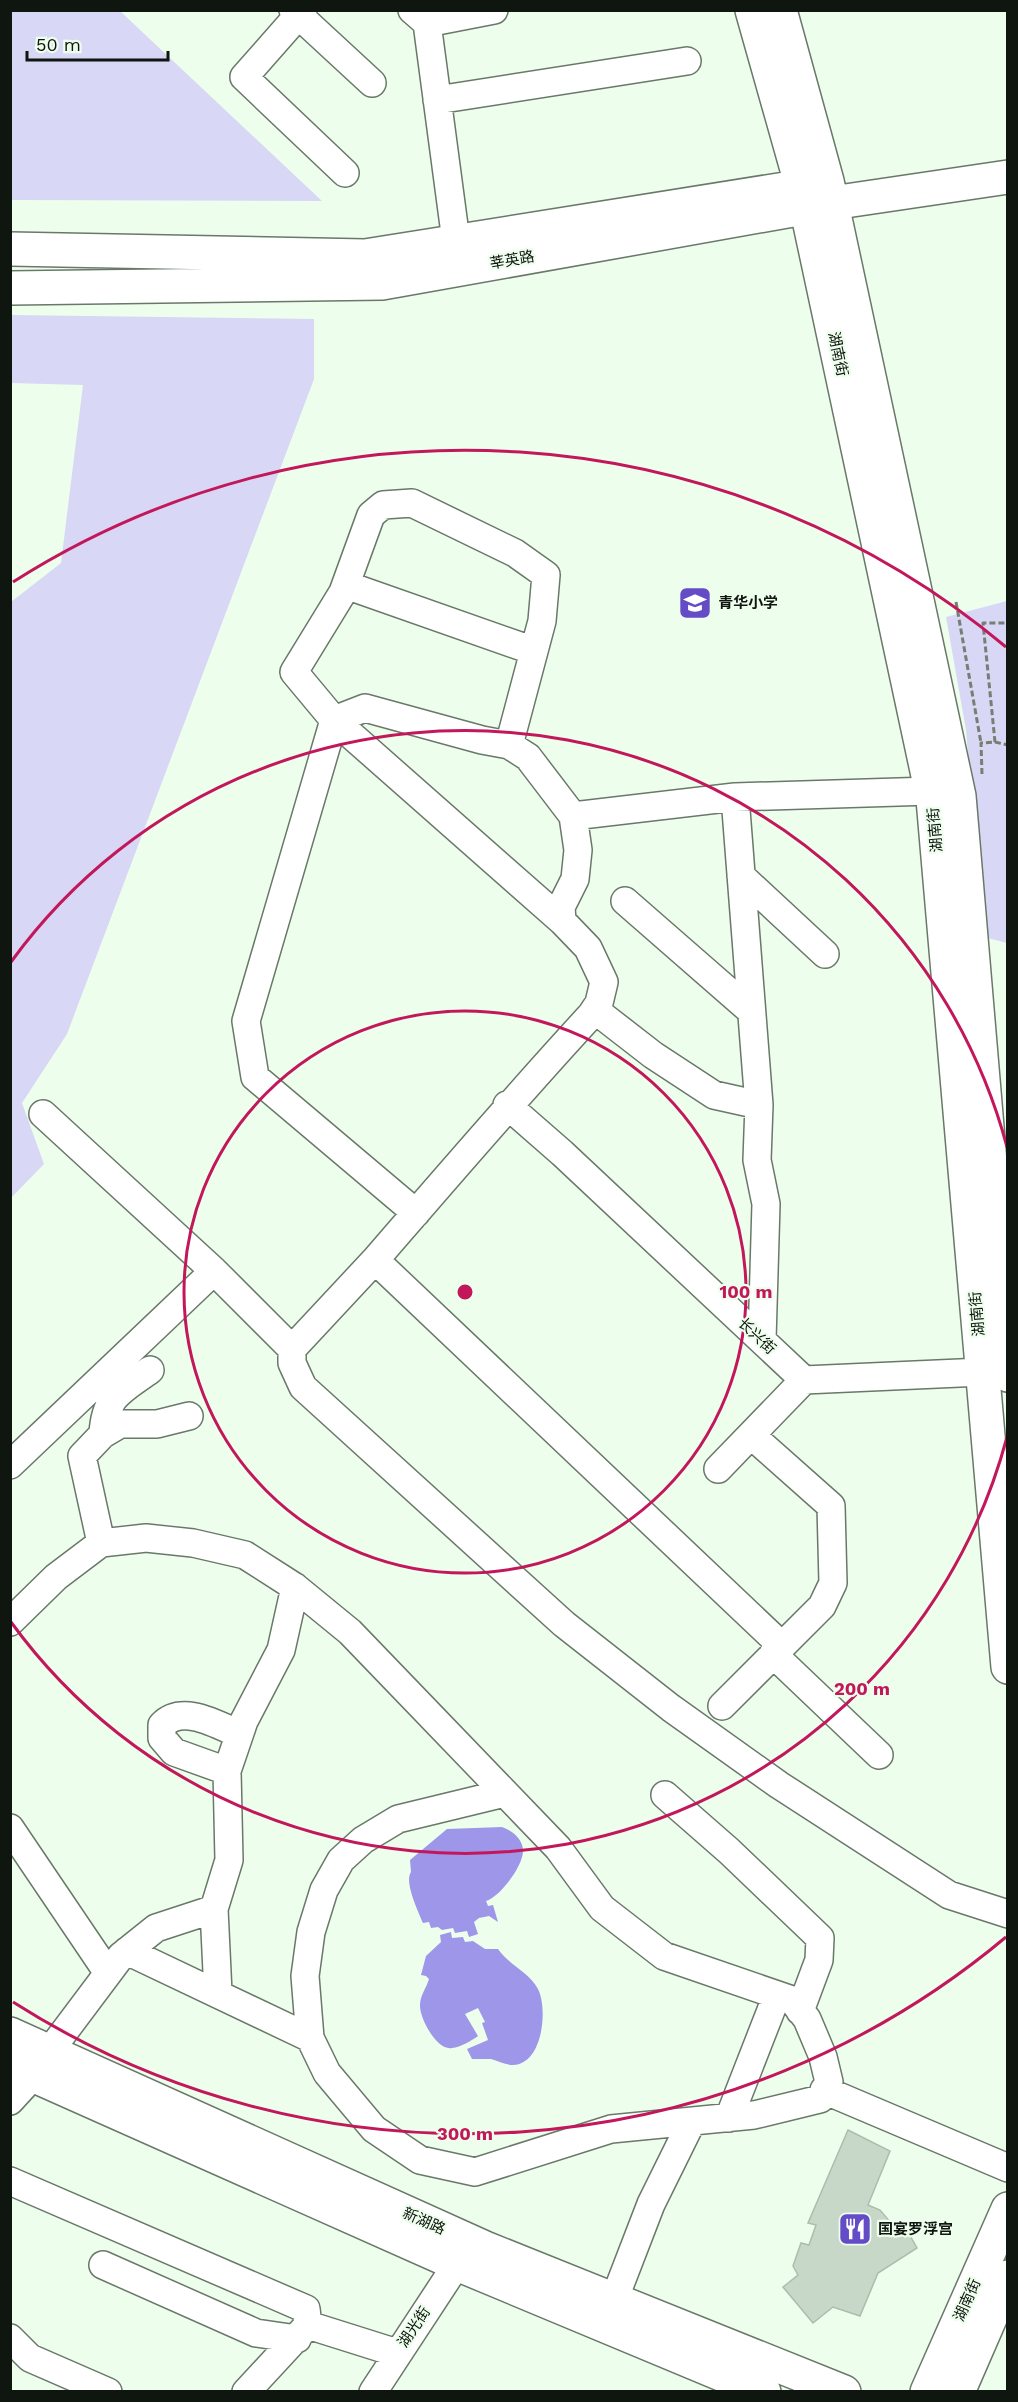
<svg xmlns="http://www.w3.org/2000/svg" width="1018" height="2402" font-family="'Work Sans','Noto Sans SC',sans-serif">
	<rect width="100%" height="100%" fill="#eefeed"/>
	<path fill="#d8d7f5" d="M120 10V11L322 201 11 200V11Z
		M11 315 314 319V379L67 1034 22 1103 44 1164 11 1198V602L61 563 83 385 11 383Z
		M1007 601V943L984 937 966 730 946 617Z"/>
	<path fill="#9d96e9" d="M502 1827C513 1831 523 1839 523 1851 523 1866 500 1897 486 1901L488 1906 493 1905 498 1922 489 1916 479 1918 474 1922 478 1934 469 1937 467 1931 455 1933 453 1928 442 1930 438 1927 431 1928 429 1922 423 1923C418 1911 404 1882 411 1872L410 1860 447 1829Z
		M451 1932 452 1938 463 1937 465 1942 473 1941 485 1949H498C509 1965 529 1972 538 1989 548 2009 543 2064 513 2065 506 2065 498 2061 491 2059 484 2059 478 2059 472 2059L467 2049 488 2040 482 2023 485 2022 478 2008 465 2014 478 2036C471 2041 461 2047 452 2048 437 2051 420 2019 420 2006 420 1995 426 1989 429 1979L426 1976 421 1975 426 1956 441 1942 440 1935Z"/>
	<path fill="#c8d8c8" stroke="#adbcac" stroke-width="1.5" d="M848 2130 890 2151 868 2205 880 2210 903 2237 908 2232 917 2248 878 2273 860 2316 833 2307 813 2323 783 2287 798 2275 793 2266 801 2243 809 2245 816 2225 808 2223Z"/>
	<g fill="none" stroke-linecap="round" stroke-linejoin="round">
		<defs>
			<path id="minor" d="M293 10 372 83
				M303 10 244 77 345 173
				M412 10 427 23 494 10
				M433 10 427 23 456 241
				M437 100 687 61
				M346 585 534 651
				M509 745 542 621 546 575 515 553 412 503 383 505 371 515 343 592 294 672 334 720 562 921
				M735 797 759 1105
				M573 816 735 797 931 791
				M741 876 825 954
				M625 901 751 1011
				M595 1010 653 1055 714 1095 759 1105 757 1160 766 1204 762 1340
				M507 1105 562 1153 804 1380 982 1372 1003 1368
				M43 1114 214 1271 292 1349 375 1260
				M416 1213 255 1077 246 1021 334 720 365 708 482 740 509 745 528 757 573 816 578 850 575 879 561 907 562 921 588 948 604 982 599 1003 591 1015C517 1095 446 1178 375 1260L782 1646
				M292 1349V1363L303 1387 564 1624 671 1708 779 1785 949 1895 1008 1914
				M103 1434 120 1424H157L189 1416
				M10 1465 214 1271
				M718 1469 804 1380
				M101 1543 82 1456 103 1434C105 1396 121 1391 150 1370
				M10 1622 56 1577 101 1543 146 1538 193 1543 245 1555 295 1587 350 1632 558 1848 602 1908 664 1956 792 2000 807 2019 823 2057 829 2082 820 2099 754 2115 611 2129 475 2172 420 2160 374 2129 327 2073 310 2038 305 1976 311 1932 324 1890 341 1860 363 1840 398 1819 505 1793
				M773 1654 879 1755
				M722 1706 822 1606 833 1583 831 1506 751 1435
				M227 1771 174 1752 162 1738V1725C182 1704 216 1724 239 1734
				M665 1795 729 1851 820 1938 819 1960 800 2011
				M10 1828 108 1973
				M127 1951 310 2038
				M218 1993 214 1909 229 1860 227 1771 244 1721 281 1650 295 1587
				M49 2052 121 1956 156 1928 214 1909
				M824 2090 1008 2168
				M10 2101 32 2077
				M729 2118 777 1995
				M10 2181 306 2309 308 2325
				M103 2265 256 2333 297 2339
				M614 2300 651 2204 691 2123
				M10 2338 30 2358 108 2392
				M246 2392 308 2325 397 2353
				M373 2392 457 2264"/>
			<path id="major" d="M752 10 802 187 933 799 1008 1667
				M780 10 827 181 959 796 1008 1375
				M10 249 365 256 810 185
				M10 288 382 283 832 203 1008 177
				M10 2034 485 2248 844 2392
				M10 2065 457 2264 764 2392
				M927 2392 1008 2209
				M958 2392 1008 2277"/>
		</defs>
		<use href="#minor" stroke="#697869" stroke-width="30"/>
		<use href="#major" stroke="#697869" stroke-width="36"/>
		<path stroke="#757f74" stroke-width="3" stroke-dasharray="6 3" stroke-linecap="butt" d="M956 602 981 743
			M995 742 983 623H1008
			M982 774 981 743 995 742 1008 745"/>
		<use href="#minor" stroke="#fff" stroke-width="27"/>
		<use href="#major" stroke="#fff" stroke-width="33"/>
	</g>
	<g fill="none" stroke="#c2185b" stroke-width="3">
		<circle cx="465" cy="1292" r="281"/>
		<path d="M1007 1437A561 561 0 0 1 11 1622M11 962A561 561 0 0 1 1007 1147"/>
		<path d="M1006 1937A842 842 0 0 1 13 2002M13 582A842 842 0 0 1 1006 647"/>
	</g>
	<defs>
		<symbol id="school-square" viewBox="-11 -11 22 22"><rect x="-9" y="-9" width="18" height="18" rx="4" fill="#634cc5" stroke="#eefeed"/><path d="M0-5L7-2L0 1L-7-2ZM-4 1L0 2.5L4 1V4Q0 6-4 4Z" fill="#fff"/></symbol>
		<symbol id="restaurant-square" viewBox="-11 -11 22 22"><rect x="-9" y="-9" width="18" height="18" rx="4" fill="#634cc5" stroke="#eefeed"/><path d="M-5-6h1v4h1v-4h1v4h1v-4h1v5L-1.5 .5V6h-2V.5L-5-1ZM5-6V6H3V1.5H1.5Q1.5-4 5-6Z" fill="#fff"/></symbol>
	</defs>
	<g fill-rule="evenodd">
		<use href="#school-square" x="676" y="584" width="38" height="38"/>
		<use href="#restaurant-square" x="836" y="2210" width="38" height="38"/>
	</g>
	<g text-anchor="middle" dominant-baseline="central" stroke-width="4.5" stroke-linejoin="round" paint-order="stroke">
		<g font-size="15" fill="#0f150f" stroke="#eefeed">
			<text transform="translate(512 260) rotate(-10)">莘英路</text>
			<text transform="translate(838 354) rotate(78)">湖南街</text>
			<text transform="translate(935 830) rotate(-95)">湖南街</text>
			<text transform="translate(977 1314) rotate(-95)">湖南街</text>
			<text transform="translate(757 1336) rotate(43)">长兴街</text>
			<text transform="translate(424 2221) rotate(24)">新湖路</text>
			<text transform="translate(967 2300) rotate(-66)">湖南街</text>
			<text transform="translate(414 2327) rotate(-56)">湖光街</text>
		</g>
		<g font-size="15" font-weight="bold" fill="#0f150f" stroke="#eefeed" text-anchor="start">
			<text x="718" y="603">青华小学</text>
			<text x="878" y="2229">国宴罗浮宫</text>
		</g>
	</g>
	<circle cx="465" cy="1292" r="9" fill="#c2185b" stroke="#eefeed" stroke-width="3"/>
	<g font-size="18" text-anchor="middle" font-weight="bold" fill="#c2185b" stroke="#eefeed" stroke-width="4.5" stroke-linejoin="round" paint-order="stroke">
		<text x="746" y="1298">100 m</text>
		<text x="862" y="1695">200 m</text>
		<text x="465" y="2140">300 m</text>
	</g>
	<rect width="1018" height="2402" fill="none" stroke="#0f150f" stroke-width="24"/>
	<path d="M27 51v9h141v-9" fill="none" stroke="#0f150f" stroke-width="3"/>
	<text x="36" y="51" font-size="18" fill="#0f150f" stroke="#eefeed" stroke-width="4.5" paint-order="stroke">50 m</text>
</svg>
